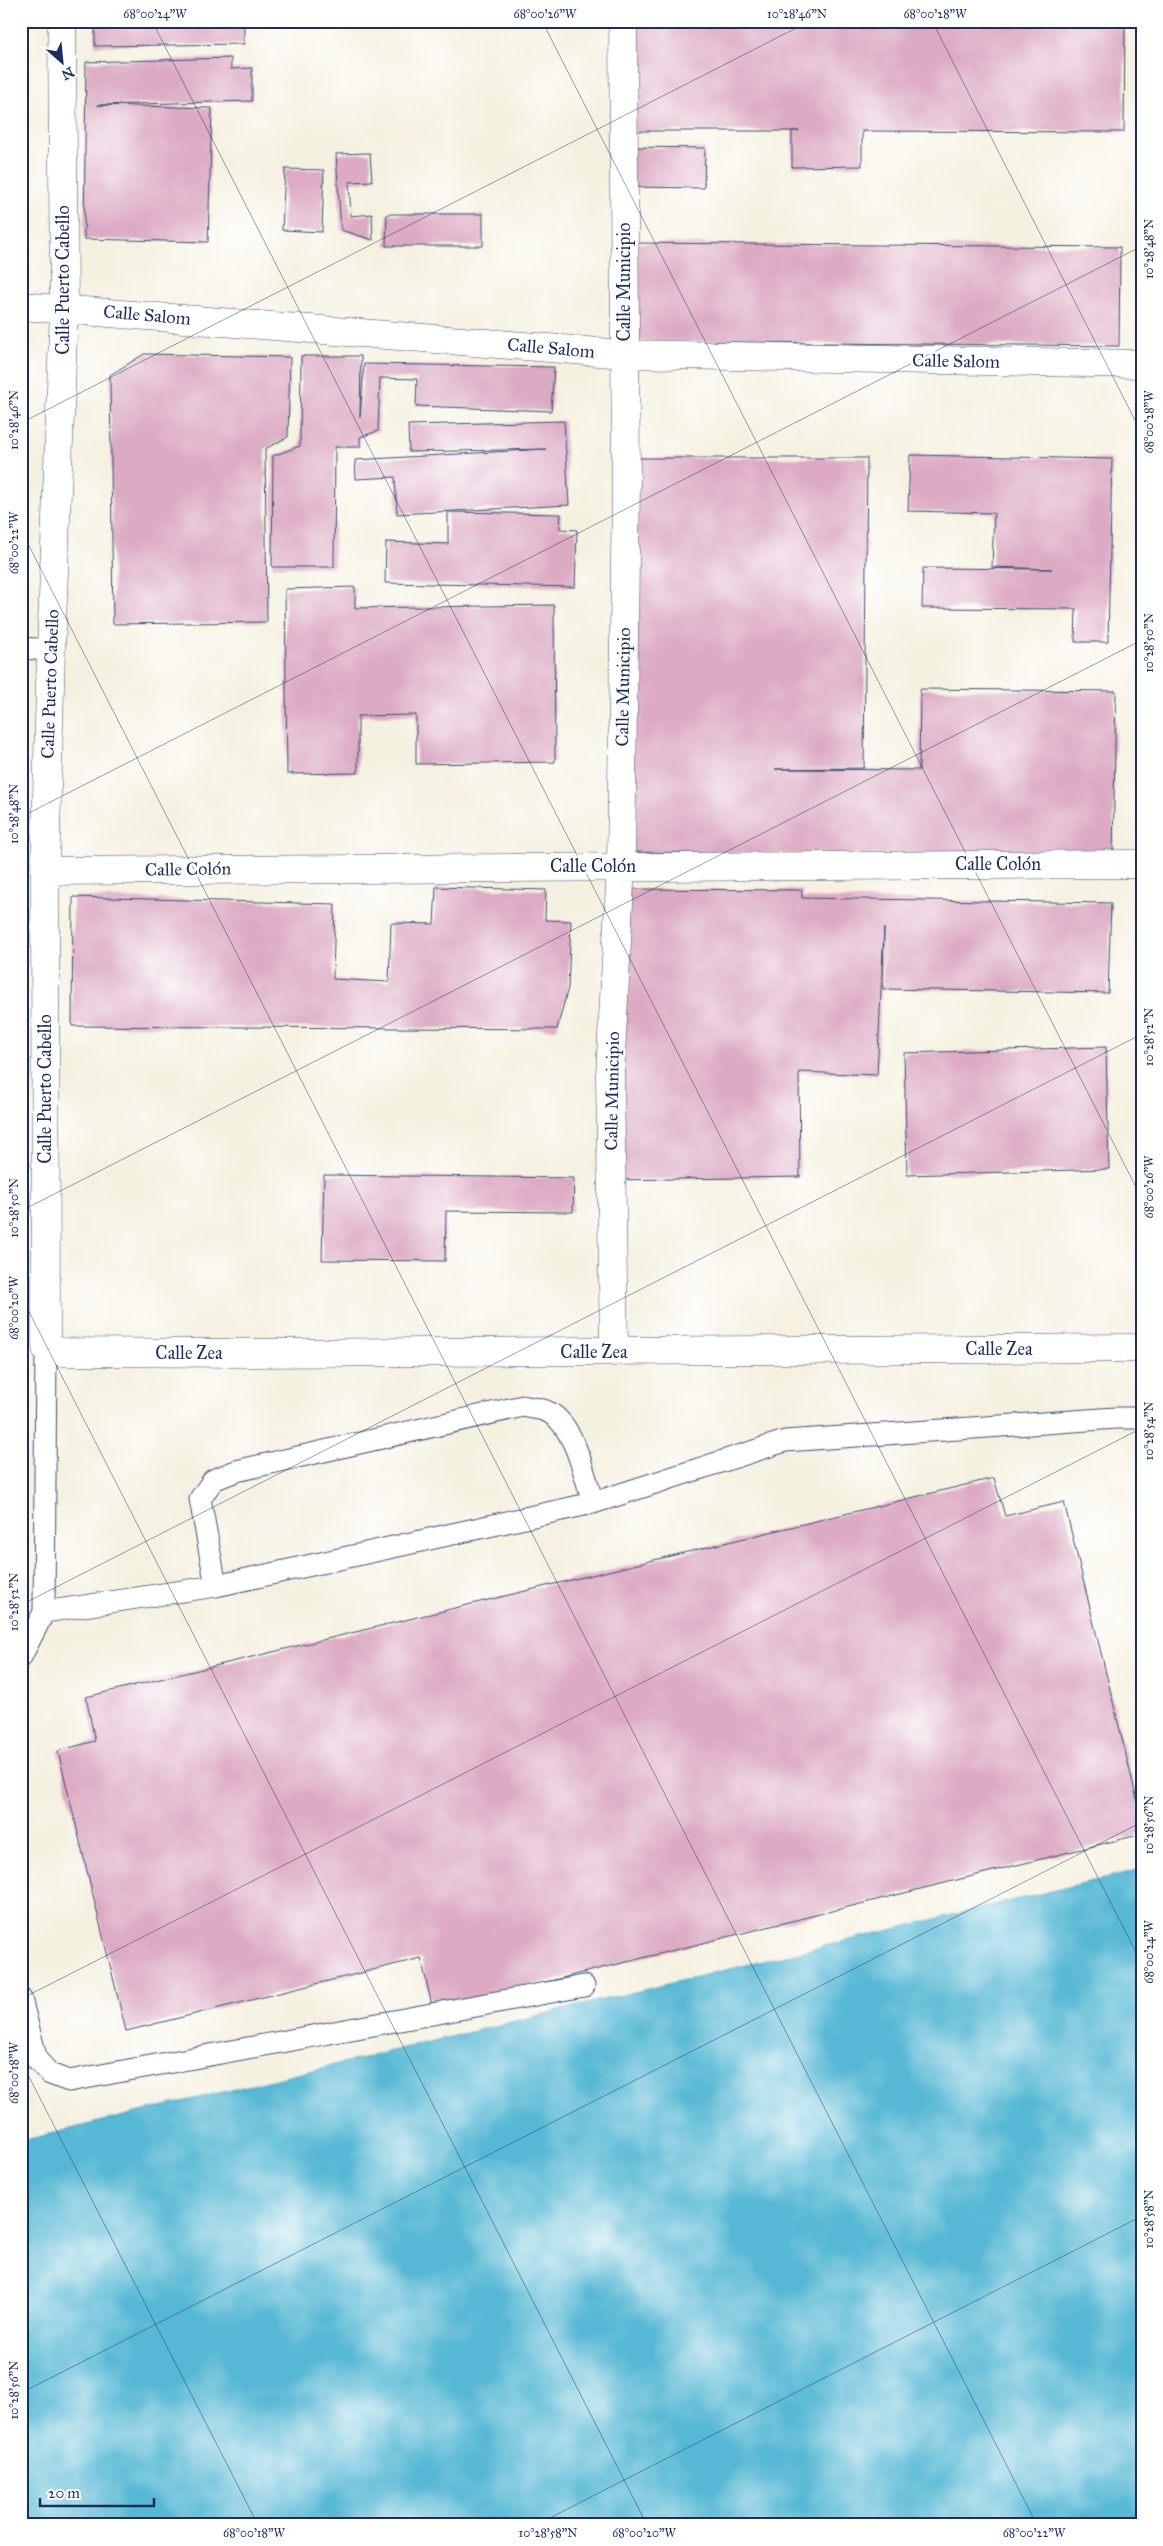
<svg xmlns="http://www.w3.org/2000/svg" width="1163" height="2546" font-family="'IM FELL Great Primer',serif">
	<rect width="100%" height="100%" fill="#fff"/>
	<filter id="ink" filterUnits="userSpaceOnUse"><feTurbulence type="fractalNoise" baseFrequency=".02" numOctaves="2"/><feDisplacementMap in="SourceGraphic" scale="10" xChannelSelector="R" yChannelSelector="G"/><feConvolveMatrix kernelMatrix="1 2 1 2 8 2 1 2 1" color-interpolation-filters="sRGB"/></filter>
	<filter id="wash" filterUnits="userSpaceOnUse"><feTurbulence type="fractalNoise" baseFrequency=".0096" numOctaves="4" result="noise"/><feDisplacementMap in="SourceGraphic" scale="20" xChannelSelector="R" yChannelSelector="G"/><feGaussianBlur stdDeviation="1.12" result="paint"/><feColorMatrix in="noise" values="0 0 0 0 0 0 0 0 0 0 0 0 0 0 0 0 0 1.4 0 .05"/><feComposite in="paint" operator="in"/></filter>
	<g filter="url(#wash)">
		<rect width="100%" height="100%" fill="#f5f1e1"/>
		<path fill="#56b8d4" stroke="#387499" d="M1142 1869V2525H21V2141Z"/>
		<g id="blocks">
			<path fill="#dcaac3" d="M95 21H244V44L95 46Z
				M627 21H1125L1124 132 862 131V166L792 167V131H799H628Z
				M231 58V69L252 68V101L97 105 212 108 208 242 84 239 86 62Z
				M629 147 705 148 704 188 629 187Z
				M370 153 372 181 349 182 351 216 372 214 373 240 341 230 336 154Z
				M285 169 324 170 322 232 282 230Z
				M387 214H483V246H386Z
				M631 243 1120 247 1119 346 630 341Z
				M144 354 290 357 288 437 265 449 267 622 113 624 110 375Z
				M301 356H361L360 417 364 364 554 367 551 411 416 406 417 379 380 378 378 431 360 437V447H335L334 567H272L273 456 300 446Z
				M564 421 569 505 397 514 395 477 356 479 355 460 546 449 409 452 408 425Z
				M910 455 1112 459 1108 642H1075L1076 609 922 608 923 568 1052 569 992 567 994 513 908 511Z
				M632 458H867L864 768 775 769 919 770 920 689 1116 691 1113 857 628 852Z
				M448 512 561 514 560 529 577 530 575 587 385 583 386 542 448 544Z
				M355 587V608L554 605 555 762 416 764V715L358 716V773L287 774 285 589Z
				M436 887 546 890 545 920 571 921 568 988 557 1029 72 1026 73 897 335 904 333 979 389 982 391 923 434 924Z
				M622 889 802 890V898L1111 903 1108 993 883 989 884 928 877 1075 799 1072 800 1177 612 1180Z
				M1106 1047 1109 1169 907 1175 904 1053Z
				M324 1175 574 1178 573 1212 446 1211 445 1261 322 1260Z
				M994 1478 1005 1516 1064 1502 1142 1820V1834L433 2010 421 1958 126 2031 58 1751 95 1741 86 1697Z"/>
		</g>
	</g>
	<g filter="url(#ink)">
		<use href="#blocks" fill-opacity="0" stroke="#3c4c72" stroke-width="1"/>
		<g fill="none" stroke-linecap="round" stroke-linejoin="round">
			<defs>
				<path id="lane" d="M21 648 51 650
					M46 1348 44 1612 216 1586 593 1503 785 1441 1116 1418H1142
					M216 1586 200 1499 213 1480 236 1471 523 1406C530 1408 539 1408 546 1411 574 1422 585 1477 593 1503
					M21 1657 44 1612
					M21 1999 37 2060 50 2074 69 2081 584 1986"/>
				<path id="street" d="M62 21 64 309 51 650 45 871 46 1348 63 1352 249 1353 1142 1348
					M21 306 624 354 1142 364
					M45 871 1142 864
					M614 1352 610 1075 621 865 626 483 623 21"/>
			</defs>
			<use href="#lane" stroke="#3c4c72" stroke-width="23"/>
			<use href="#street" stroke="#3c4c72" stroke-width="29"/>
			<use href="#lane" stroke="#fff" stroke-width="21"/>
			<use href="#street" stroke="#fff" stroke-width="28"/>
		</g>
	</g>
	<path fill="none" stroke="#1b2f5e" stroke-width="1" stroke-opacity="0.45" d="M152 21 1142 1964M542 21 1142 1199M932 21 1142 434M21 29 37 21M21 423 810 21M21 530 1037 2525M21 817 1142 246M21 1211 1142 640M21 1296 647 2525M21 1605 1142 1034M21 1999 1142 1428M21 2061 258 2525M21 2393 1142 1822M536 2525 1142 2216"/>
	<g text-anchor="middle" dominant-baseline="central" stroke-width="5" stroke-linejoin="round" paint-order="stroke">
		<g font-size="18" fill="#1b2f5e" stroke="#fff">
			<text transform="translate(63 280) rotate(-90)">Calle Puerto Cabello</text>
			<text transform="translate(624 282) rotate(-90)">Calle Municipio</text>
			<text transform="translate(147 315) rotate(5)">Calle Salom</text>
			<text transform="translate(551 348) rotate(5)">Calle Salom</text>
			<text transform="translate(956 361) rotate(1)">Calle Salom</text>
			<text transform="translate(50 684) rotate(-88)">Calle Puerto Cabello</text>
			<text transform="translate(623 687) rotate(-89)">Calle Municipio</text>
			<text x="998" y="864">Calle Colón</text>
			<text x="593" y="866">Calle Colón</text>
			<text transform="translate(188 869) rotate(-1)">Calle Colón</text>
			<text transform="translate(45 1089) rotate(-90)">Calle Puerto Cabello</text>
			<text transform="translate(612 1091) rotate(-89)">Calle Municipio</text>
			<text x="999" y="1349">Calle Zea</text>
			<text x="594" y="1352">Calle Zea</text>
			<text x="189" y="1353">Calle Zea</text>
		</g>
	</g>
	<rect width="1163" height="2546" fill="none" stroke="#fff" stroke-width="55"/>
	<g transform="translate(62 62) rotate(153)" stroke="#ffffff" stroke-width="4" paint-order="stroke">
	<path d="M0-4L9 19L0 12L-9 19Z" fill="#1b2f5e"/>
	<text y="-8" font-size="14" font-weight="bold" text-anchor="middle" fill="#1b2f5e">N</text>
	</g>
	<path d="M40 2498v8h114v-8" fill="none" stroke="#1b2f5e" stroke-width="2.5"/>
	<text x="48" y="2498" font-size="15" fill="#1b2f5e" stroke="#ffffff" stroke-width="4" paint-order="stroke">20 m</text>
	<rect x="28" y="28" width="1108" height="2490" fill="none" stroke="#1b2f5e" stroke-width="2"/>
	<g font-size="12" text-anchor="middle" fill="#1b2f5e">
		<text x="155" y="18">68°00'24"W</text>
		<text x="545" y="18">68°00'26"W</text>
		<text x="797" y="18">10°28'46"N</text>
		<text x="935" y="18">68°00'28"W</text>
		<text transform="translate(1149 249) rotate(-90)" y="4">10°28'48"N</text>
		<text transform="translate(14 420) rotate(-90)" y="4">10°28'46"N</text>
		<text transform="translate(1149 422) rotate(-90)" y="4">68°00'28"W</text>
		<text transform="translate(14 543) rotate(-90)" y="4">68°00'22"W</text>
		<text transform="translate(1149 643) rotate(-90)" y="4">10°28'50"N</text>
		<text transform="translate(14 814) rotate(-90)" y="4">10°28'48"N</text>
		<text transform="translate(1149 1037) rotate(-90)" y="4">10°28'52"N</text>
		<text transform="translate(1149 1187) rotate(-90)" y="4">68°00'26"W</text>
		<text transform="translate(14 1208) rotate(-90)" y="4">10°28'50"N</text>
		<text transform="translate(14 1308) rotate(-90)" y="4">68°00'20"W</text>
		<text transform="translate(1149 1431) rotate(-90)" y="4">10°28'54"N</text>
		<text transform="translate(14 1602) rotate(-90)" y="4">10°28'52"N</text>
		<text transform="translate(1149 1825) rotate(-90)" y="4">10°28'56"N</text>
		<text transform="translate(1149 1952) rotate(-90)" y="4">68°00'24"W</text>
		<text transform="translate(14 2073) rotate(-90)" y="4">68°00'18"W</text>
		<text transform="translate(1149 2219) rotate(-90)" y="4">10°28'58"N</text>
		<text transform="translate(14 2390) rotate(-90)" y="4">10°28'56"N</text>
		<text x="254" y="2537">68°00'18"W</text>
		<text x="548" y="2537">10°28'58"N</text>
		<text x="644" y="2537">68°00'20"W</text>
		<text x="1034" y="2537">68°00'22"W</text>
	</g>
</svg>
